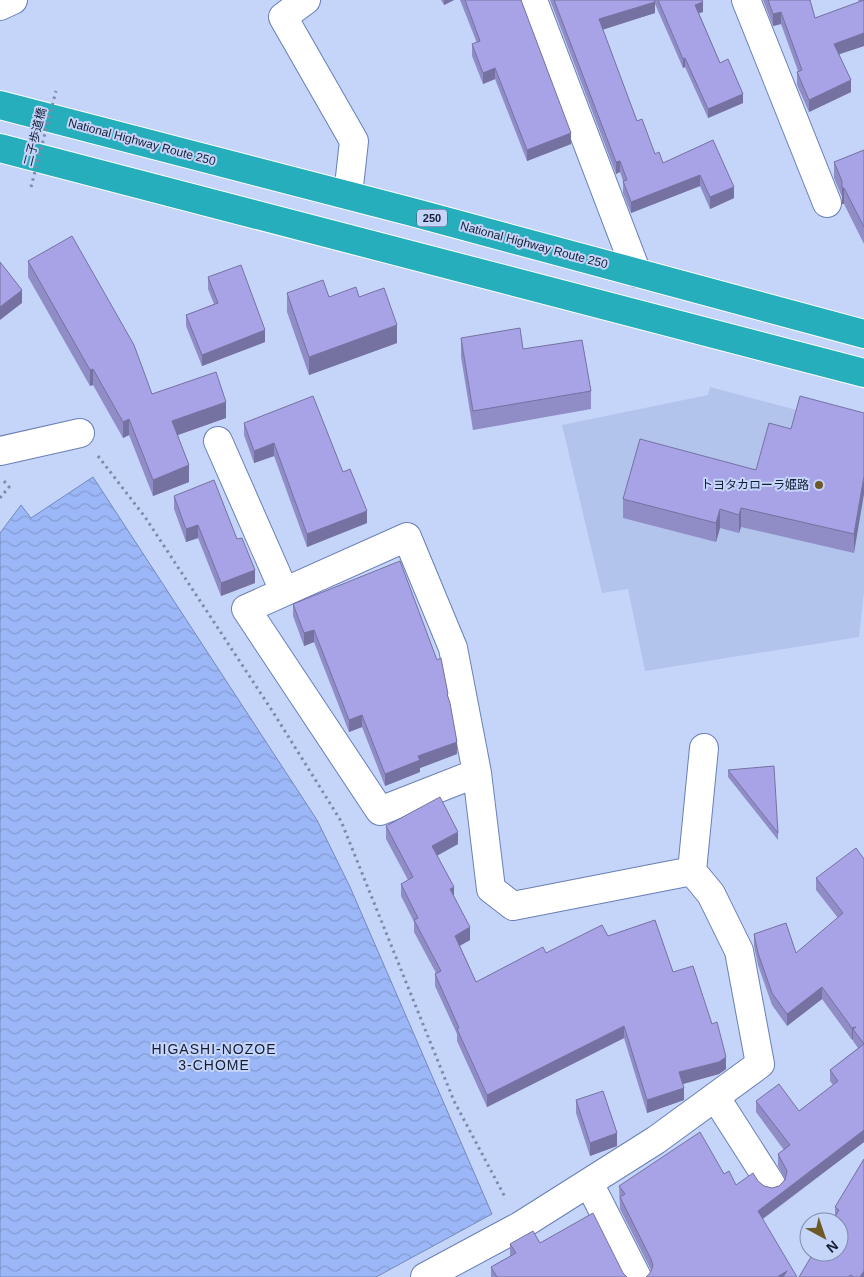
<svg xmlns="http://www.w3.org/2000/svg" width="864" height="1277" font-family="Helvetica,'Noto Sans JP',sans-serif">
	<defs>
		<pattern id="water-waves" width="16" height="10" patternUnits="userSpaceOnUse" patternTransform="scale(1.25)"><rect width="16" height="10" fill="#9cb7f7"/><path d="M0 5q4-4 8 0t8 0" fill="none" stroke="#869dd4"/></pattern>
	</defs>
	<rect width="100%" height="100%" fill="#c5d5fa"/>
	<path fill="#b2c4eb" d="M710 387 864 428V592L859 637 645 671 628 589 602 593 562 425 708 395Z"/>
	<path fill="url(#water-waves)" stroke="#7489bc" d="M93 477 317 820 350 887 492 1214 376 1277H0V533L21 505 31 518Z"/>
	<g fill="none" stroke-linecap="round" stroke-linejoin="round">
		<defs>
			<path id="minor" d="M306 0 283 17 354 141 348 195
				M746 0 827 203
				M534 3 637 273
				M0 6 13 0
				M218 441 284 591
				M0 451 80 433
				M477 773 380 811 246 609 407 537 453 648 477 773 491 889 513 906 692 871
				M716 1098 771 1184
				M589 1183 637 1277
				M425 1277 520 1226 656 1140 760 1064 739 951 711 894 692 871 704 748"/>
			<path id="highway" d="M0 105 412 212 864 334
				M0 148 864 373"/>
		</defs>
		<use href="#minor" stroke="#687fb6" stroke-width="30"/>
		<use href="#highway" stroke="#fff" stroke-width="30"/>
		<path stroke="#7d8aa8" stroke-width="3" stroke-dasharray="2.5 4" stroke-linecap="butt" d="M98 456 145 517 273 712 341 821 454 1101 506 1199
			M0 498 9 487 4 481"/>
		<use href="#minor" stroke="#fff" stroke-width="28"/>
		<use href="#highway" stroke="#26aebc" stroke-width="28"/>
		<path stroke="#7d8aa8" stroke-width="3" stroke-dasharray="2.5 4" stroke-linecap="butt" d="M31 187 56 91"/>
	</g>
	<path fill="#908cc6" d="M441 0H454L444 5Z
		M460 0H521L571 144 527 161 495 79 483 84 472 56V44L477 43Z
		M550 0H702L703 12 699 13 720 63 743 103 708 118 685 67 683 68 655 4V13L602 29 637 121 655 154 663 163 713 140 734 198 710 209 700 186 631 213 623 193V181L620 172 616 174Z
		M763 0H810L815 18 859 2 858 0H864V46L839 54 851 92 809 112 797 85V72L798 71 781 24 773 26Z
		M864 150V244L844 204H842V197L834 178V162Z
		M28 261 152 394 226 418 178 435 189 482 153 496 129 435 123 438 93 385 90 386 28 277Z
		M208 277 265 342 202 366 186 326V315L214 304 208 289Z
		M287 293 329 297H359L397 343 309 375 287 312Z
		M461 338 591 391V409L473 430 461 357Z
		M864 413 854 553 741 527 739 533 720 528 716 542 623 518V499L756 470 791 429Z
		M244 423 343 472 367 523 307 547 274 456 254 463 244 435Z
		M174 496 237 539 255 583 221 596 198 538 186 542 174 509Z
		M293 604 448 699 457 754 420 768V772L385 786 362 727 349 732 314 642 304 646 293 616Z
		M728 770 778 833V840L728 777Z
		M386 826 458 844 437 856 454 896 470 940 460 946 476 982 546 953 608 936 673 972 726 1069 719 1074 683 1084 684 1100 647 1113 624 1038 487 1107 457 1041V1034L435 986V974L436 973 414 932V922L401 896V884L408 880 386 839Z
		M864 859V1142L763 1219 650 1273 651 1270 620 1209 619 1186 724 1174 736 1185 758 1181 764 1186 772 1188 779 1186 785 1179 778 1166V1154L784 1150 756 1112V1101L799 1111 833 1085 830 1081V1070L858 1048 853 1041V1039L852 1040 822 999 787 1026 772 1005 758 965 754 946V934L796 953 838 918 816 890V878Z
		M576 1100 617 1146 590 1156 576 1113Z
		M864 1159V1277H799L835 1216V1207Z
		M540 1243 623 1273 627 1277H491V1267L510 1256V1244Z"/>
	<path fill="#7572a1" d="M444 0H454L444 5Z
		M655 2V13L599 31V19Z
		M703 2V12L695 14V5Z
		M781 12V24L773 26V14Z
		M864 33V46L834 56V44Z
		M685 58V67L683 68V59Z
		M495 68V79L483 84V73Z
		M851 80V92L809 112V100Z
		M743 94V103L708 118V109Z
		M571 133V144L527 161V150Z
		M620 161V172L616 174V162Z
		M700 175V186L631 213V202Z
		M734 187V198L710 209V197Z
		M842 188H844V204H842Z
		M22 290V303L0 320V307Z
		M397 325V343L309 375V357Z
		M265 330V342L202 366V355Z
		M93 369V385L90 386V370Z
		M226 402V418L172 437V421Z
		M129 419V435L123 438V422Z
		M274 443V456L254 463V451Z
		M189 465V482L153 496V480Z
		M864 476V494L854 553V534Z
		M741 508V527L739 533V515Z
		M720 509V528L716 542V523Z
		M367 511V523L307 547V534Z
		M198 525V538L186 542V529Z
		M255 570V583L221 596V583Z
		M314 630V642L304 646V633Z
		M362 715V727L349 732V720Z
		M457 742V754L420 768V772L385 786V774L418 756Z
		M458 832V844L432 858V846Z
		M454 887V900L450 889Z
		M470 927V940L455 948V936Z
		M822 987V999L787 1026V1014Z
		M624 1026V1038L487 1107V1095Z
		M856 1027 853 1029V1039L852 1040V1028Z
		M726 1057V1069L719 1074 679 1085V1072Z
		M684 1088V1100L647 1113V1100Z
		M864 1130V1142L758 1222V1211Z
		M617 1133V1146L590 1156V1143Z
		M787 1271V1277H777Z
		M864 1271V1277H860Z"/>
	<path fill="#a7a3e6" stroke="#7572a1" d="M465 0H521L571 133 527 150 495 68 483 73 472 44 480 41Z
		M554 0H655V2L599 19 637 121 642 119 655 154 659 152 663 163 713 140 734 187 710 197 700 175 631 202 623 181 627 180 620 161 616 162Z
		M658 0H702L703 2 695 5 720 63 728 59 743 94 708 109 685 58 683 59Z
		M768 0H810L815 18 864 0V33L834 44 851 80 809 100 797 72 802 70 781 12 773 14Z
		M864 150V227L844 188H842V181L834 162Z
		M72 236 134 345 152 394 216 372 226 402 172 421 189 465 153 480 129 419 123 422 93 369 90 370 28 261Z
		M0 262 22 290 0 307Z
		M241 265 265 330 202 355 186 315 218 303 208 277Z
		M323 280 329 297 356 287 359 297 384 288 397 325 309 357 287 293Z
		M520 328 523 349 582 340 591 391 473 411 461 338Z
		M313 396 343 472 350 469 367 511 307 534 274 443 254 451 244 423Z
		M800 396 864 413V476L854 534 741 508 739 515 720 509 716 523 623 499 640 439 756 470 769 423 791 429Z
		M214 480 237 539 242 538 255 570 221 583 198 525 186 529 174 496Z
		M400 561 437 660 441 658 448 694H447L450 703 457 742 418 756 420 760 385 774 362 715 349 720 314 630 304 633 293 604Z
		M774 766 778 833 728 770Z
		M440 797 458 832 432 846 454 887 450 889 470 927 455 936 476 982 543 947 546 953 602 925 608 936 655 920 673 972 693 966 712 1024 717 1022 726 1057 719 1062 679 1072 684 1088 647 1100 624 1026 487 1095 457 1029 459 1028 435 974 441 971 414 920 418 918 401 884 413 877 386 826Z
		M856 848 864 859V1044L853 1029 856 1027 852 1028 822 987 787 1014 772 993 758 953 754 934 786 923 796 953 843 913 816 878Z
		M864 1044V1130L758 1211 797 1277H783L787 1271 777 1277H646L650 1273 653 1266 651 1259 620 1197 625 1194 619 1186 700 1132 724 1174 729 1171 736 1185 753 1173 758 1181 764 1186 772 1188 779 1186 785 1180 787 1171 778 1154 790 1145 756 1101 779 1084 799 1111 838 1081 830 1070Z
		M603 1091 617 1133 590 1143 576 1100Z
		M864 1159V1271L860 1277H854L850 1275 849 1277H799L814 1252H839V1222H832L839 1210 835 1207Z
		M593 1213 623 1273 627 1277H497L491 1267 516 1253 510 1244 533 1231 540 1243Z"/>
	<circle fill="#6d5827" stroke="#c5d5fa" stroke-width="2" cx="819" cy="485" r="5"/>
	<g text-anchor="middle" dominant-baseline="central" stroke-width="4" stroke-linejoin="round" paint-order="stroke">
		<rect fill="#c5d5fa" stroke="#4a556f" stroke-width="1" x="417" y="209.5" width="30" height="17" rx="4"/>
		<g font-size="11" font-weight="bold" fill="#151e34">
			<text x="432" y="218">250</text>
		</g>
		<g font-size="12" fill="#151e34" stroke="#c5d5fa">
			<text transform="translate(35 137) rotate(-76)">二子歩道橋</text>
			<text transform="translate(142 142) rotate(15)">National Highway Route 250</text>
			<text transform="translate(534 245) rotate(15)">National Highway Route 250</text>
		</g>
		<g font-size="12" fill="#151e34" stroke="#c5d5fa" text-anchor="end">
			<text x="809" y="485">トヨタカローラ姫路</text>
		</g>
		<g font-size="14" letter-spacing="1" fill="#151e34" stroke="#c5d5fa">
			<text x="214" y="1049">HIGASHI-NOZOE<tspan x="214" dy="16">3-CHOME</tspan></text>
		</g>
	</g>
	<g transform="translate(824 1237) rotate(140)"><circle r="24" fill="#c5d5fa" stroke="#7f8cab"/>
	<path d="M0-4L9 19L0 12L-9 19Z" fill="#6d5827"/>
	<text y="-8" font-size="14" font-weight="bold" text-anchor="middle" fill="#151e34">N</text>
	</g>
</svg>
